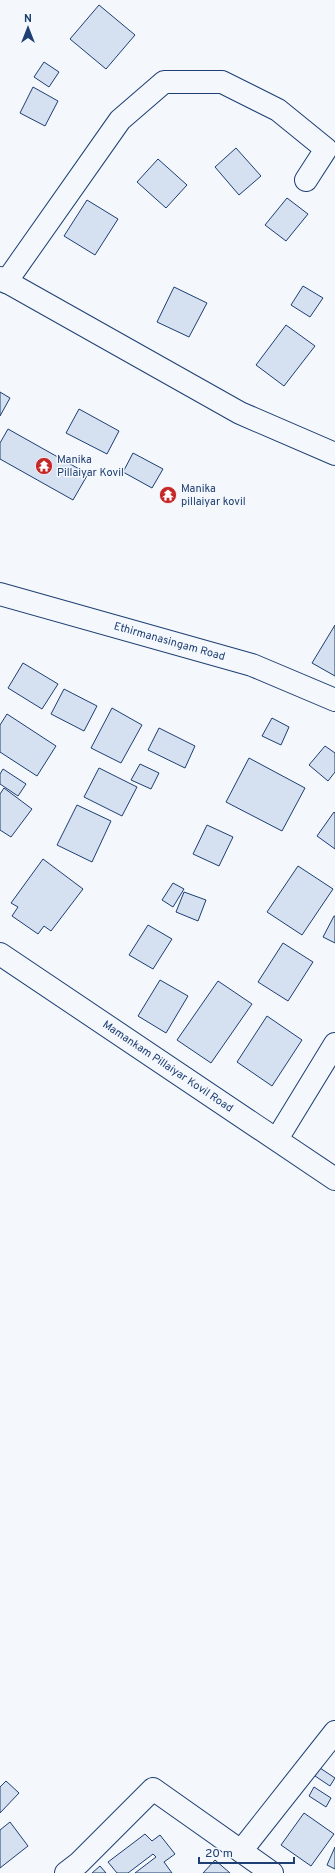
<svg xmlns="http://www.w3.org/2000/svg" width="335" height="1873" font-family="Overpass,sans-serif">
	<rect width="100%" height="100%" fill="#f4f7fb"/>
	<path fill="#d5e0f0" stroke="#1d3f73" d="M99 5 135 35 106 69 70 39Z
		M44 62 59 72 49 87 34 77Z
		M33 87 58 101 45 126 20 113Z
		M236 148 261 176 239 195 215 167Z
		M158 159 187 185 166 208 137 182Z
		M287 198 308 214 286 241 265 225Z
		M87 200 118 219 95 255 64 236Z
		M303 286 323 298 310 317 291 305Z
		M174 287 207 303 189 337 157 322Z
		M286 325 315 346 284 386 256 365Z
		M0 392 10 398 0 416Z
		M79 409 119 431 107 454 66 433Z
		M8 429 88 474 73 500 0 459V443Z
		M133 453 163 469 152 488 123 472Z
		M335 625V676L312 663Z
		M23 663 58 684 42 709 8 688Z
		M64 689 97 706 84 731 51 714Z
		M112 708 142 725 121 763 91 748Z
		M7 714 56 746 37 776 0 752V725Z
		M272 718 289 727 281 745 262 736Z
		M159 728 195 746 185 768 148 750Z
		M325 746 335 753V772L328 781 309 765Z
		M249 758 305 788 282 831 226 802Z
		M140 764 159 773 151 789 131 780Z
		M99 768 137 787 122 816 84 797Z
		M3 769 26 784 18 796 0 784V774Z
		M4 788 32 809 11 837 0 830V794Z
		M77 805 111 821 92 862 57 845Z
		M334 812 335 813V849L317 836Z
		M207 825 233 837 219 866 193 854Z
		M43 859 83 889 51 931 44 926 38 934 12 916 18 907 11 903Z
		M298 866 333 889 302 935 267 912Z
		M173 883 184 889 173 907 162 900Z
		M184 892 206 900 198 921 176 912Z
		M334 916H335V943L323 937Z
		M148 925 172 939 153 969 129 955Z
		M283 943 313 962 288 1001 258 982Z
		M160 980 188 996 166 1033 138 1016Z
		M218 981 252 1004 211 1063 177 1040Z
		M267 1016 302 1040 272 1086 237 1062Z
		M320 1768 335 1778 330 1786 315 1776Z
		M6 1781 19 1793 0 1813V1787Z
		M314 1787 331 1798 326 1807 309 1796Z
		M304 1813 334 1834 311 1866 281 1845Z
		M10 1822 28 1846 0 1868V1830Z
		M145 1834 152 1841 160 1835 175 1854 164 1862 172 1873H135L156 1857 153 1854 128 1873H117L108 1862Z
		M335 1847V1869L327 1865Z
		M215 1860 230 1873H203Z
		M100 1866 106 1873H92Z"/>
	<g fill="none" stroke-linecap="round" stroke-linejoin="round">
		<defs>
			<g id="street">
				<path d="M0 278 240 413 335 454"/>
				<path d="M6 282 120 120 164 82H222L278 110 326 149 306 180"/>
				<path id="s1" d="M0 594 252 665 335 700"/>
				<path d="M277 1139 335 1044"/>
				<path d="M241 1851 335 1732"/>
				<path d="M66 1873 79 1863 153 1789 272 1873"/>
			</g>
			<g id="secondary">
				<path id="s2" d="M0 954 335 1179"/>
			</g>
		</defs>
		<use href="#street" stroke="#1d3f73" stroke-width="24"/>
		<use href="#secondary" stroke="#1d3f73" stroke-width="24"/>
		<use href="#street" stroke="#f4f7fb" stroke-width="22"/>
		<use href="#secondary" stroke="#f4f7fb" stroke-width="22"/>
	</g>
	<defs>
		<symbol id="temple-disc" viewBox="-11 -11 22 22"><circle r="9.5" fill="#c62828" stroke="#f4f7fb"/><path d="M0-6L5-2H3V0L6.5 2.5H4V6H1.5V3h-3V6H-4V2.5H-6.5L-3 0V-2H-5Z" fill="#fff"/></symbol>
	</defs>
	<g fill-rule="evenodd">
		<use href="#temple-disc" x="34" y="456" width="20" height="20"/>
		<use href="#temple-disc" x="158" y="485" width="20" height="20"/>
	</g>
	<g text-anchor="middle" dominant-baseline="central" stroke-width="3" stroke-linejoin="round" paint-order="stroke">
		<g font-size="11" fill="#1d3f73" stroke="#f4f7fb" text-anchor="start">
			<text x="57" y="460">Manika<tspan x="57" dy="13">Pillaiyar Kovil</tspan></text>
			<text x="181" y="489">Manika<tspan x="181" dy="13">pillaiyar kovil</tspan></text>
		</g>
		<g font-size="11" fill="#1d3f73" stroke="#f4f7fb">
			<text stroke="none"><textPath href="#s1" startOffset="176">Ethirmanasingam Road</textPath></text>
			<text stroke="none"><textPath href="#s2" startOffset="202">Mamankam Pillaiyar Kovil Road</textPath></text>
		</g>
	</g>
	<g transform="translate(28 28)" stroke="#f4f7fb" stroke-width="3" paint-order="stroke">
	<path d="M0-3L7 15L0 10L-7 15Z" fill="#1d3f73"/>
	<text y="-6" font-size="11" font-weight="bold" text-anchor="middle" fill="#1d3f73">N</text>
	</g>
	<path d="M199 1857v6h95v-6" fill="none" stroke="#1d3f73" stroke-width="2"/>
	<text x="205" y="1857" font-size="12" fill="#1d3f73" stroke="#f4f7fb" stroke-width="3" paint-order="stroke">20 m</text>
</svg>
